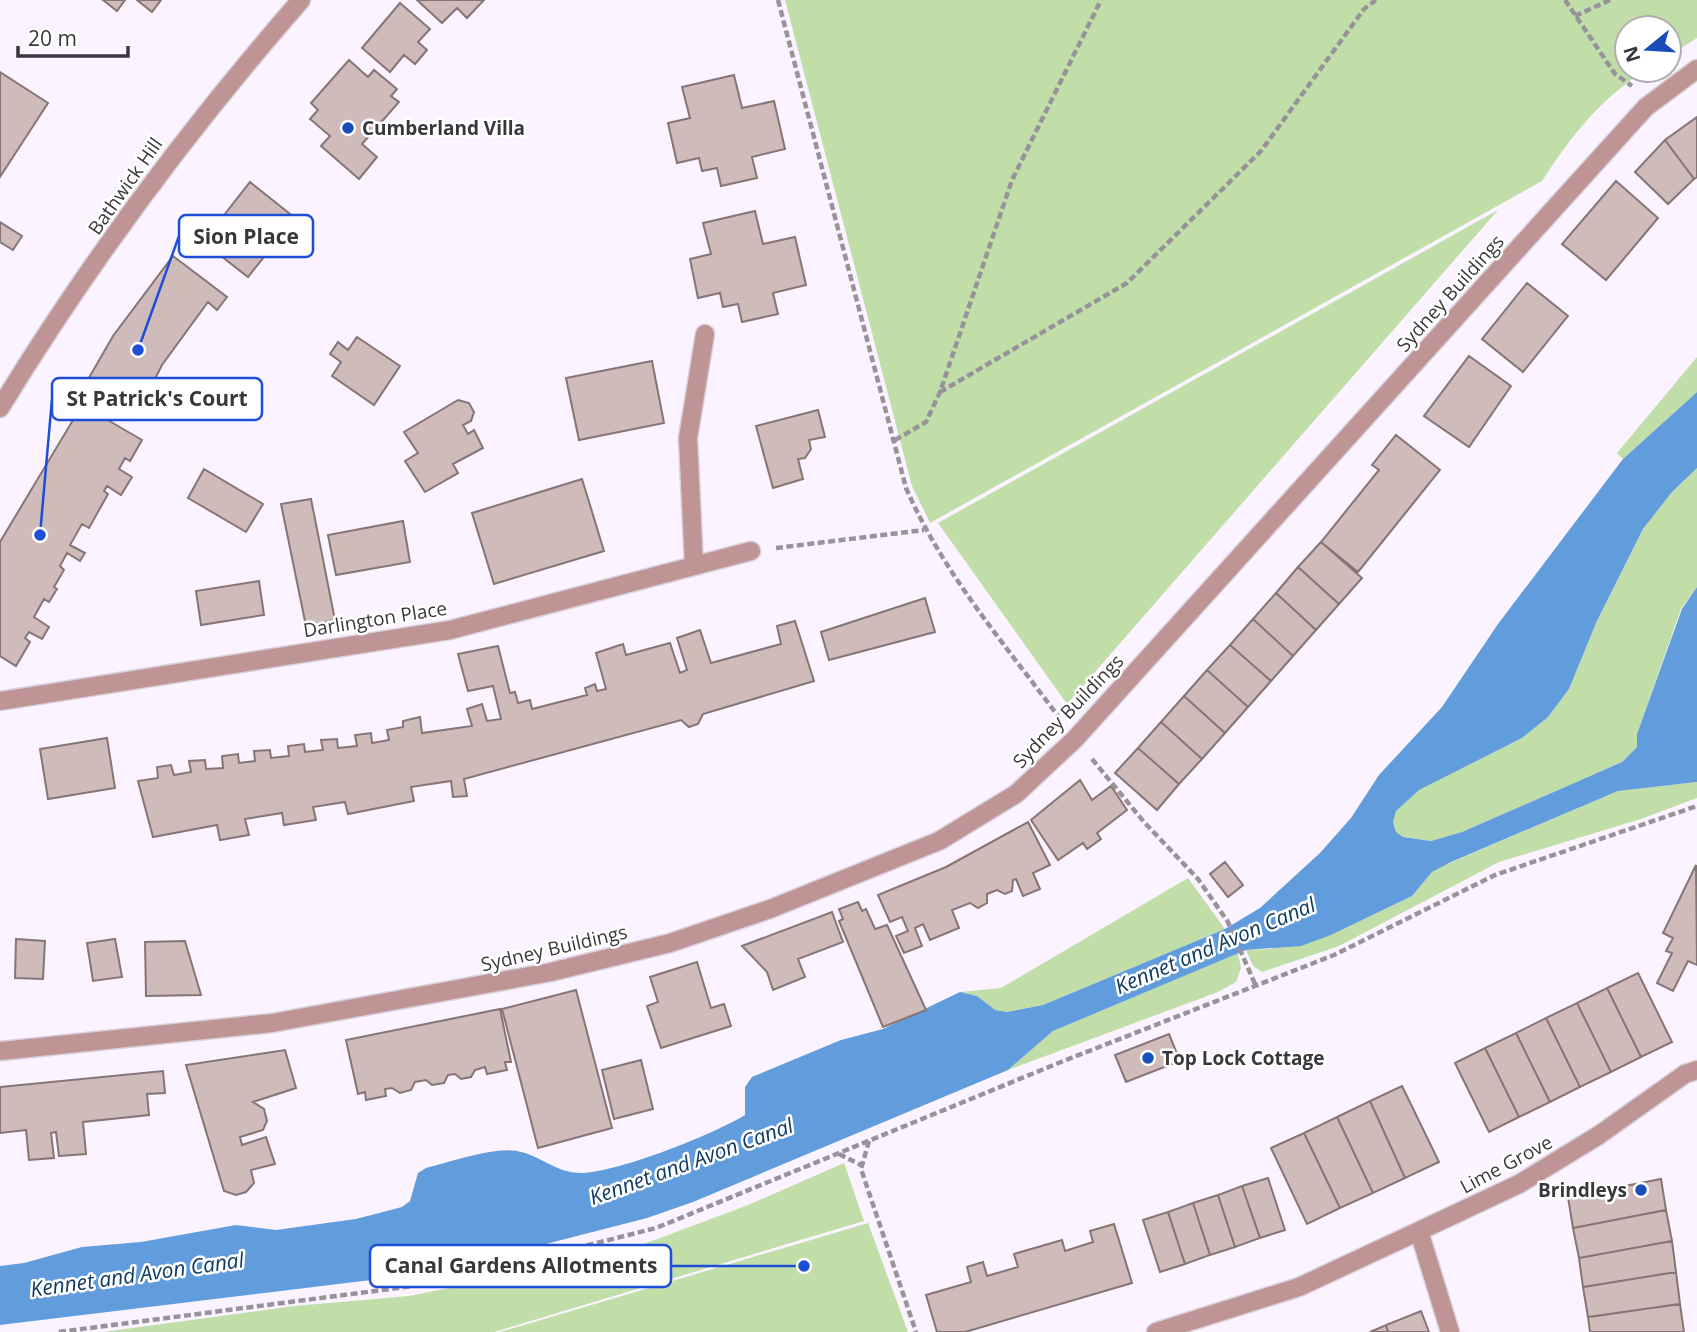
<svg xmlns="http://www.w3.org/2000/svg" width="1697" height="1332" font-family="'Open Sans',sans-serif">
	<rect width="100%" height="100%" fill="#fbf3ff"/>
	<path fill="#c1dea8" d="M785 0H1697V38L1669 56V28H1627V70H1646C1599 100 1572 135 1542 181L930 523 912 486Z
		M1498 210 1067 704 938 523Z
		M1697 357V392L1623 459 1617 453Z
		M1697 468V587L1681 609 1637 734V747L1622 762 1462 832 1431 841 1403 837 1396 832 1393 822 1396 811 1418 790 1522 738 1548 717 1569 689 1596 623 1643 529 1672 492Z
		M1697 782V798L1641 819 1499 862 1339 946 1262 972 1253 966 1246 950 1270 949 1331 935 1412 896 1432 872 1445 865 1618 791Z
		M1188 878 1225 929 1043 1005 1007 1012 994 1010 977 996 960 992 1001 988Z
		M1238 953 1241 968 1236 982 1218 992 1008 1070 1053 1031Z
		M844 1163 864 1221 494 1332H103L294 1306 409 1296 544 1269 644 1244 748 1205Z
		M868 1223 908 1332H500Z"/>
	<path fill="#619cdd" d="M1697 392V468L1672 492 1643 529 1596 623 1569 689 1548 717 1522 738 1419 790 1396 811 1393 822 1396 832 1403 837 1431 841 1462 832 1622 762 1637 747V734L1682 609 1697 587V782L1618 791 1451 862 1432 872 1412 896 1331 935 1301 946 1246 950 1053 1031 1008 1070 693 1202 647 1218 437 1272 0 1325V1266L24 1263 82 1247 141 1242 236 1225 276 1230 356 1219 402 1207 410 1201 418 1173 426 1168C450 1162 494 1147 517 1151 540 1155 557 1174 583 1173 621 1171 712 1135 745 1115V1087L752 1077 841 1040 883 1029 960 992 977 996 995 1010 1007 1012 1043 1005 1225 929 1260 908 1320 853 1351 818 1379 775 1442 707 1498 624 1623 459Z"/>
	<path fill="#cebbba" stroke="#867574" stroke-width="2" d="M103 0H125L117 11Z
		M137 0H161L152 12Z
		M417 0H484L467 18 457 8 442 23Z
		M400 3 430 29 418 42 427 50 415 64 404 55 390 72 362 48Z
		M349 60 368 77 374 70 397 89 391 96 399 102 362 144 377 157 359 179 321 146 330 136 310 119 318 110 311 103Z
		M0 72 48 103 0 177Z
		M734 75 742 108 774 101 785 149 752 157 757 178 721 186 717 168 702 171 699 158 677 163 668 123 690 118 682 87Z
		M1697 117V177L1694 179 1665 140Z
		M1665 140 1694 179 1668 204 1635 172Z
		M1616 181 1658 218 1606 280 1562 244Z
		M250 182 295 218 248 277 203 242Z
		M755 211 763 244 795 237 806 285 773 293 778 314 742 322 738 304 723 307 720 293 698 298 690 259 711 254 703 223Z
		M0 222 22 236 13 250 0 242Z
		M173 256 227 297 217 310 208 302 162 365 134 420 82 390 113 336Z
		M1527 283 1568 316 1523 372 1482 339Z
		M357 337 400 366 374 405 332 376 341 362 330 354 338 342 348 350Z
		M1469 356 1511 386 1469 447 1424 416Z
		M652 361 664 423 579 440 566 378Z
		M458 400 469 403 474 412 471 421 463 425 468 434 474 430 483 448 453 464 458 473 425 492 405 461 418 453 404 432Z
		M82 405 142 440 130 461 125 458 119 469 132 477 121 495 107 486 104 491 108 494 89 528 82 524 70 545 85 553 80 561 67 553 60 566 64 570 54 587 57 589 49 602 44 599 34 617 49 627 42 639 29 632 25 638 30 642 16 666 0 656V542Z
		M818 410 825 437 809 440 811 449 805 458 798 459 803 479 773 488 756 426Z
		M1396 435 1440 470 1358 572 1321 542 1379 470 1372 465Z
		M204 469 263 504 246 532 188 498Z
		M582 479 604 551 494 584 472 513Z
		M311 499 335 620 306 626 281 504Z
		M403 521 410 562 336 575 328 535Z
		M1321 542 1362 578 1339 604 1298 567Z
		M1298 567 1339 604 1316 630 1276 593Z
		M259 581 264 615 201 625 196 591Z
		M1276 593 1316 630 1293 656 1253 619Z
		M925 598 935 632 829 660 821 632Z
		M1253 619 1293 656 1271 681 1230 645Z
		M795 621 814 681 703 714 698 724 689 727 681 720 464 779 467 796 453 797 451 781 411 787 414 801 348 814 345 802 313 807 316 820 284 825 282 813 245 819 249 835 220 840 217 825 153 837 138 781 158 778 157 767 171 765 174 775 191 772 189 761 205 760 206 769 223 768 222 756 238 754 239 763 255 761 254 751 270 750 271 758 289 756 288 746 304 744 305 752 323 750 321 740 337 739 338 748 357 746 355 735 371 733 372 743 389 740 387 730 403 727V721L420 717 422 733 472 726 467 709 482 704 487 721 501 719 493 686 468 691 458 654 498 646 510 693 515 692 518 703 530 700 532 709 587 695 585 688 595 684 597 691 606 689 596 653 623 644 626 655 670 643 680 673 687 670 677 638 700 630 711 663 781 644 777 626Z
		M1230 645 1271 681 1248 707 1207 670Z
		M1207 670 1248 707 1225 733 1184 696Z
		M1184 696 1225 733 1202 759 1161 722Z
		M1161 722 1202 759 1179 784 1138 748Z
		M107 738 115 788 48 799 40 749Z
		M1138 748 1179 784 1157 810 1115 773Z
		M1080 780 1092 800 1111 786 1127 810 1097 833 1101 839 1087 849 1083 843 1058 860 1031 820Z
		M1028 822 1050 865 1033 873 1040 889 1023 896 1016 879 1013 880 1012 891 1005 894 997 890 987 894V903L978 908 970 903 952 910 959 928 930 940 923 924 915 928 922 946 904 953 896 936 908 931 902 917 890 922 878 895 946 867Z
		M1225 862 1243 885 1228 897 1210 874Z
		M1696 865 1697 965 1688 961 1673 991 1657 983 1672 953 1666 951 1673 938 1663 933Z
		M858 902 862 911 866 909 875 929 887 925 926 1010 883 1027 839 921 843 919 839 909Z
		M832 912 843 942 798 959 805 977 773 990 767 972 742 946Z
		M16 939 45 941 43 979 15 978Z
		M115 939 122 977 93 981 87 943Z
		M185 941 201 995 146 996 145 942Z
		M697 962 711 1008 724 1004 731 1026 661 1048 647 1006 658 1002 650 977Z
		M1638 973 1672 1042 1641 1057 1607 988Z
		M1607 988 1641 1057 1611 1072 1577 1003Z
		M576 990 612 1128 538 1148 502 1009Z
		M1577 1003 1611 1072 1580 1087 1546 1018Z
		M500 1009 511 1062H505L507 1070 487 1074 485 1067 475 1070 471 1077 461 1079 455 1074 448 1075 444 1083 432 1085 426 1080 415 1082 411 1090 400 1093 392 1088 385 1089 386 1096 366 1100 365 1092 358 1094 346 1040Z
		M1546 1018 1580 1087 1550 1102 1516 1033Z
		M1516 1033 1550 1102 1519 1117 1485 1048Z
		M1169 1034 1180 1061 1126 1082 1115 1055Z
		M1485 1048 1519 1117 1489 1132 1455 1063Z
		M285 1050 296 1088 253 1102 264 1109 267 1121 263 1130 240 1137 242 1145 266 1137 275 1164 251 1170 254 1183 246 1192 236 1195 224 1191 186 1065Z
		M641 1060 653 1109 614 1119 602 1070Z
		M163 1071 165 1093 147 1094 149 1115 83 1122 86 1154 59 1156 56 1132 51 1133 54 1158 29 1160 26 1130 0 1133V1087Z
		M1402 1086 1439 1162 1405 1178 1370 1101Z
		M1370 1101 1405 1178 1373 1193 1337 1117Z
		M1337 1117 1373 1193 1340 1208 1304 1133Z
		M1304 1133 1340 1208 1307 1224 1271 1148Z
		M1268 1178 1285 1230 1260 1238 1242 1186Z
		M1661 1179 1666 1210 1573 1228 1568 1197Z
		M1242 1186 1260 1238 1235 1247 1218 1195Z
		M1218 1195 1235 1247 1210 1255 1193 1203Z
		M1193 1203 1210 1255 1185 1264 1168 1212Z
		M1666 1210 1672 1241 1579 1258 1573 1228Z
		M1168 1212 1185 1264 1160 1272 1143 1220Z
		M1114 1224 1132 1283 965 1332H937L926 1295 971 1282 967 1267 983 1262 987 1276 1018 1267 1014 1254 1062 1240 1065 1251 1093 1242 1090 1231Z
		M1672 1241 1676 1272 1583 1287 1579 1258Z
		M1676 1272 1680 1304 1588 1317 1583 1287Z
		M1680 1304 1684 1332H1590L1588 1317Z
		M1421 1311 1429 1332H1388L1386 1325Z
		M1386 1325 1388 1332H1370Z"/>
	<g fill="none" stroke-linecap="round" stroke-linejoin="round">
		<defs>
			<path id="minor" d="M0 408C88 264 190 127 301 0
				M694 566 688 438 705 334
				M0 701 450 630 751 551
				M0 1051 272 1023 551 972 670 943 770 909 939 841 1016 794 1075 739 1646 107 1697 69
				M1156 1332 1299 1287 1419 1231
				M1450 1332 1419 1231 1519 1184 1599 1135 1685 1074 1697 1070"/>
		</defs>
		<use href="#minor" stroke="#d8d1dc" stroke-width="21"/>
		<path stroke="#98939b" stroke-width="4.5" stroke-dasharray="7 3.5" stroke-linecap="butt" d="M778 0 906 488C943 573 1003 642 1058 716
			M1565 0 1615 74 1632 86
			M1575 16 1610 0
			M940 392 1127 283 1261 151 1364 9 1376 0
			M895 440 926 422 940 392 1012 180 1101 0
			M776 548 924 530
			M1092 759 1144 822 1198 879 1228 922 1255 984
			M869 1141 861 1169 916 1332
			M839 1154 861 1165
			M59 1332 413 1286 466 1276 656 1228 1061 1062 1334 955 1495 875 1697 806"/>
		<use href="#minor" stroke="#be9494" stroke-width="18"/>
	</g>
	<g fill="#174eba" stroke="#fff" stroke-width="2.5">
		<circle cx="348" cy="128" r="7"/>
		<circle cx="1148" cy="1058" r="7"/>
		<circle cx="1641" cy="1190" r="7"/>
	</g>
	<g text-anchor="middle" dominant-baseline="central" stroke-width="5" stroke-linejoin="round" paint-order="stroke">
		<g font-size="19" font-weight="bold" fill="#3a373c" stroke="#fff" text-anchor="start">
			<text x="362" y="128">Cumberland Villa</text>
			<text x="1162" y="1058">Top Lock Cottage</text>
			<text x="1627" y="1190" text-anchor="end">Brindleys</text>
		</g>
		<g font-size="19" fill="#3a373c" stroke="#fff">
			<text transform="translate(125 186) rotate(-55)">Bathwick Hill</text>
			<text transform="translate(1450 293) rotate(-48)">Sydney Buildings</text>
			<text transform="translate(375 619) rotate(-9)">Darlington Place</text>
			<text transform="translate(1068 711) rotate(-46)">Sydney Buildings</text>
			<text transform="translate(554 948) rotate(-13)">Sydney Buildings</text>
			<text transform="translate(1506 1164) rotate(-28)">Lime Grove</text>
		</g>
		<g font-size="21" font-style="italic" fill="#103b65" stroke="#fff">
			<text transform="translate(1215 945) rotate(-23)">Kennet and Avon Canal</text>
			<text transform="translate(691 1161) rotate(-20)">Kennet and Avon Canal</text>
			<text transform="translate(137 1274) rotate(-8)">Kennet and Avon Canal</text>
		</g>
	</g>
	<path fill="none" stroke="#1d4ed8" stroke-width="2.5" d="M138 350L179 236M40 535L52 399M804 1266L671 1266"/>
	<g fill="#1d4ed8" stroke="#fff" stroke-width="2.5">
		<circle cx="138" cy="350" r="7"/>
		<circle cx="40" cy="535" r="7"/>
		<circle cx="804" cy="1266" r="7"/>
	</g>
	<g fill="#fff" stroke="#1d4ed8" stroke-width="2.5">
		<rect x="179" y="215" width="134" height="42" rx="7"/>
		<rect x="52" y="378" width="210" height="42" rx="7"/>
		<rect x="370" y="1245" width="301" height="42" rx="7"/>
	</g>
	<g font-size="21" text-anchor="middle" font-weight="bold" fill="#3a373c">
		<text x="246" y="244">Sion Place</text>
		<text x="157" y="406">St Patrick's Court</text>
		<text x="521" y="1273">Canal Gardens Allotments</text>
	</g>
	<g transform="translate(1648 49) rotate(252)"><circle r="33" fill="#ffffff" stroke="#b0afb1" stroke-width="2"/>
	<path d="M0-5L12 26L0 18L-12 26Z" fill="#174eba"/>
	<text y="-10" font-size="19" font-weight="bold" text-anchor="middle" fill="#3a373c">N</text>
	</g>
	<path d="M18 46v10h110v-10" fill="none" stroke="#3a373c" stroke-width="3.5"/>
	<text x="28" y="46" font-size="21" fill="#3a373c" stroke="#ffffff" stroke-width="5" paint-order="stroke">20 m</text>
</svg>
